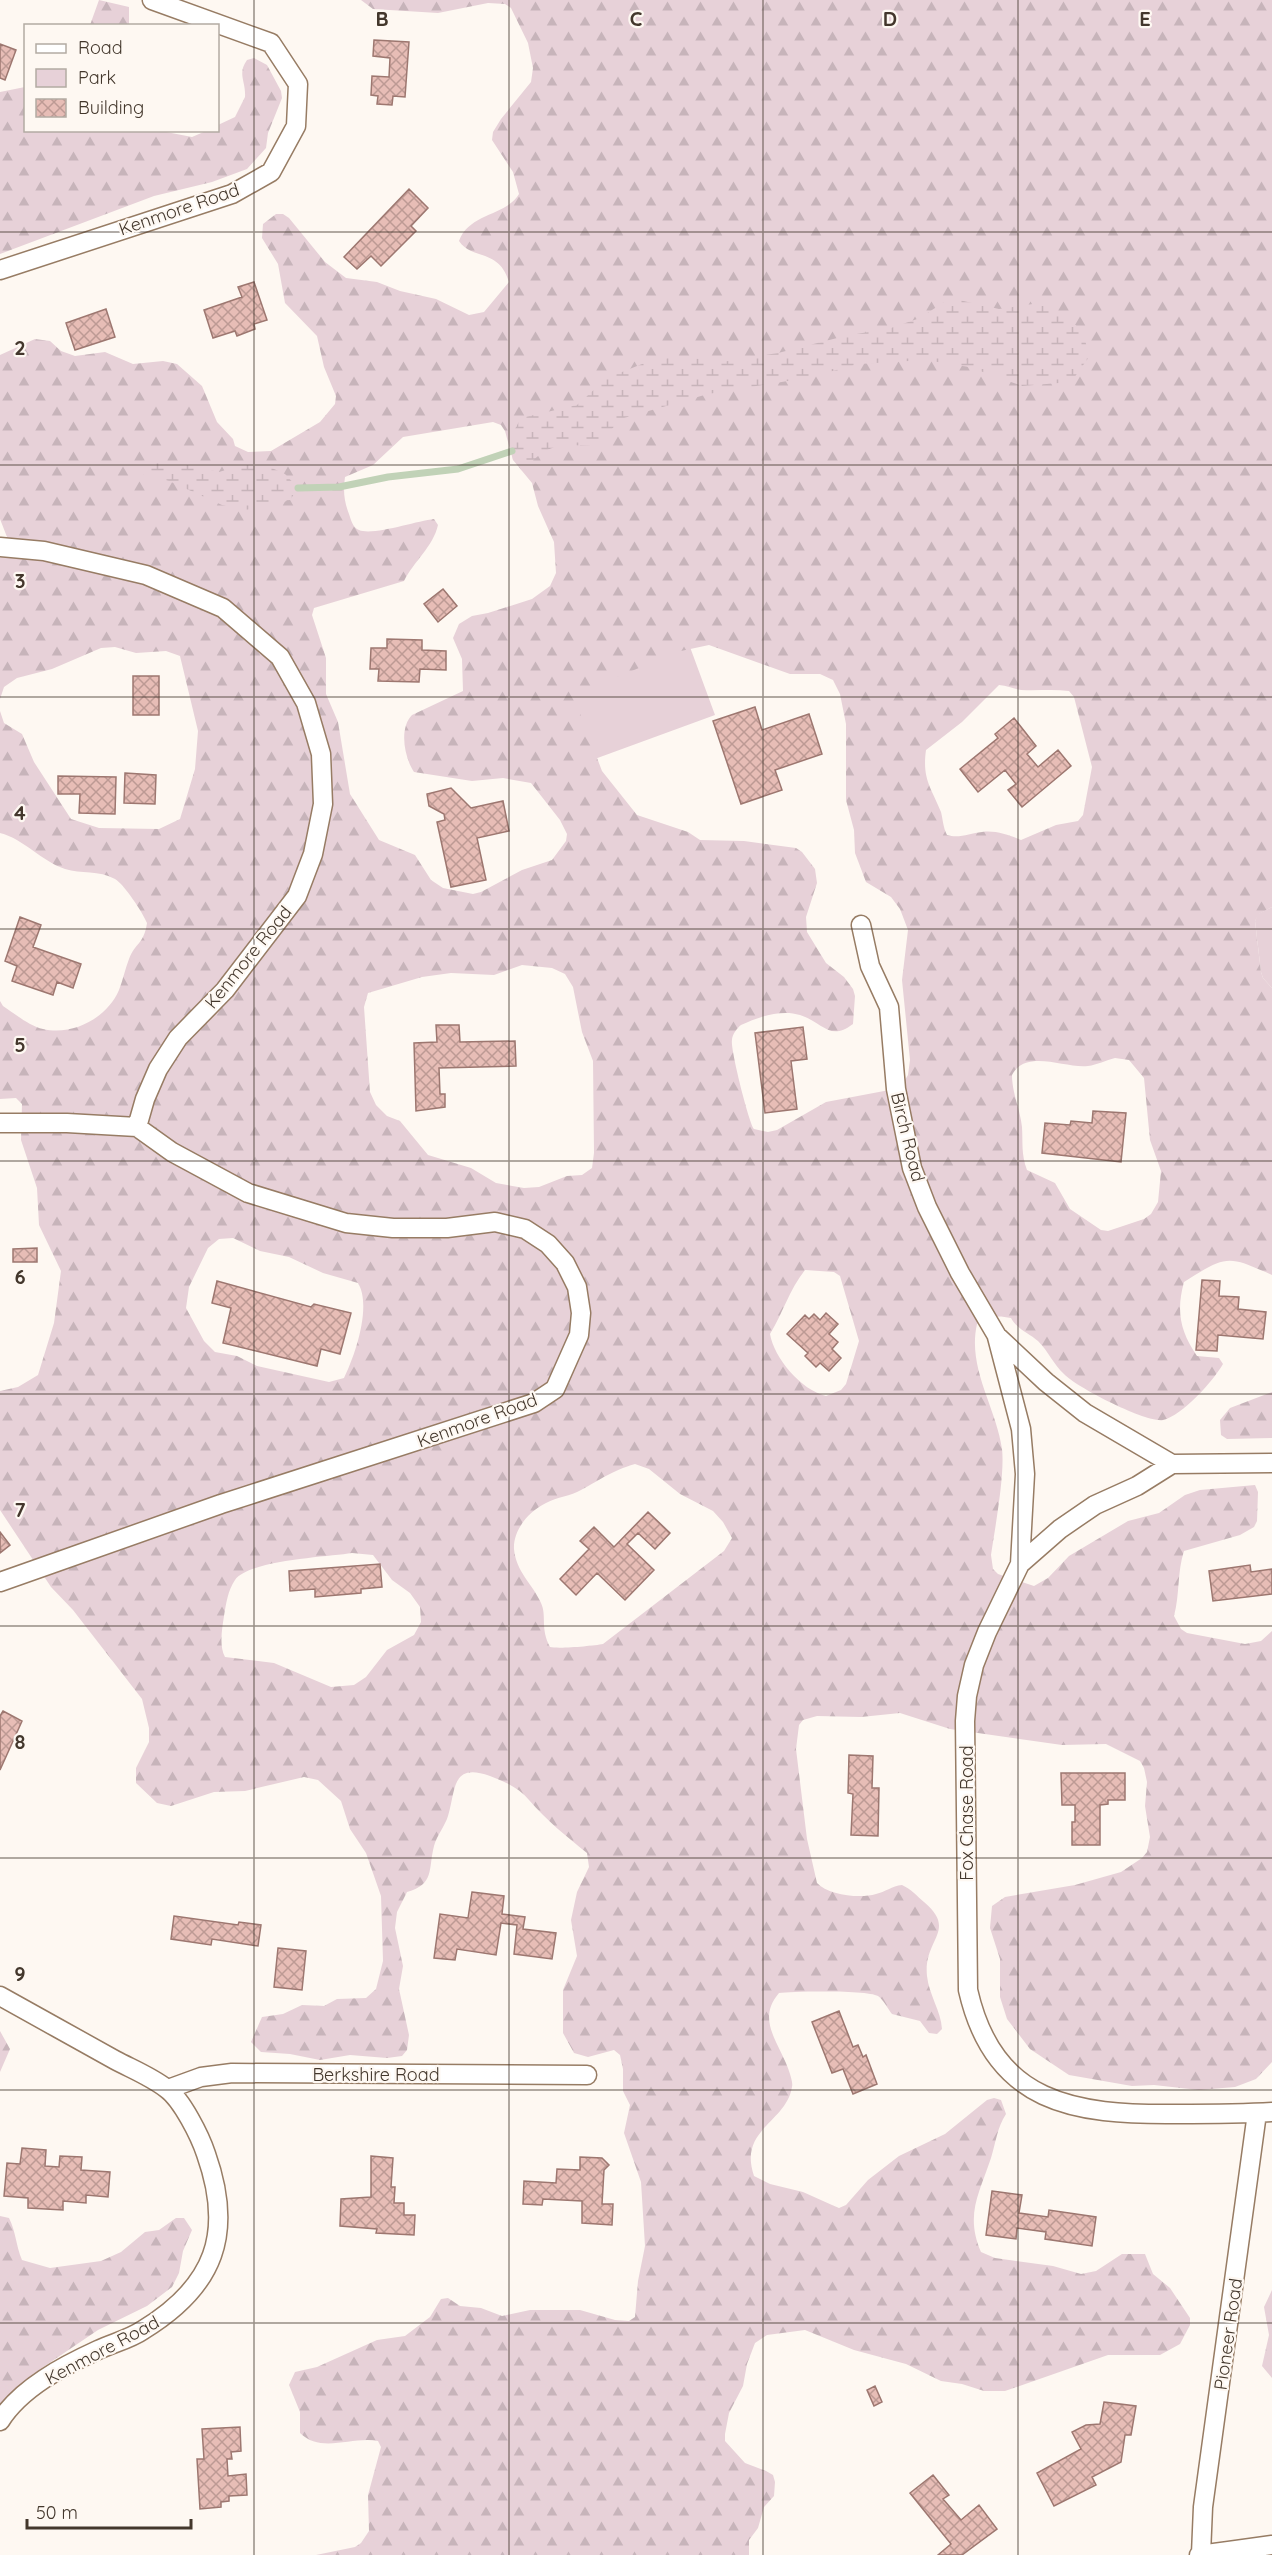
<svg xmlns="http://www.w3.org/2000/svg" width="1272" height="2555" font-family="Quicksand,sans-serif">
	<defs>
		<pattern id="forest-firs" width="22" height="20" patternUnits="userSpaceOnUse" patternTransform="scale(1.5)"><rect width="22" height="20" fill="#e7d1d8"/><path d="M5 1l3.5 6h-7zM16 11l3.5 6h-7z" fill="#c7b4ba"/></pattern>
		<pattern id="wetland-marsh" width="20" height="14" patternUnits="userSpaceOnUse" patternTransform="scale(1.5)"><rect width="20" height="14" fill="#e7d1d8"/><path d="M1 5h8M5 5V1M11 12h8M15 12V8" fill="none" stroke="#c7b4ba"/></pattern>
		<pattern id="building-cross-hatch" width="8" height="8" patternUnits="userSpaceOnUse" patternTransform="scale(1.5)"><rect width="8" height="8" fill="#e7bdb6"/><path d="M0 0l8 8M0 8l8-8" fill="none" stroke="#bd9a94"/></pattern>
	</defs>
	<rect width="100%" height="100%" fill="#fef8f2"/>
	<path fill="#e7d1d8" d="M690 647 715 715 592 760 567 692Z
		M1272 907V988L1263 978 1261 972 1255 921 1258 914Z"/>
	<path fill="url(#forest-firs)" fill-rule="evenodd" d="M99 0 129 7V25H90Z
		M361 0H1272V907L1259 914 1255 921 1261 972 1263 978 1272 988V1275C1227 1255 1227 1255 1184 1282 1176 1311 1180 1331 1197 1356L1219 1358 1223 1364C1214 1380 1182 1416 1163 1420 1146 1423 1076 1387 1064 1374 1054 1365 1048 1351 1038 1341 1029 1333 1017 1329 1011 1318 997 1315 988 1316 977 1324 967 1368 996 1407 1002 1449 1005 1474 995 1528 991 1555L993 1569 998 1574 1034 1586 1048 1578 1069 1556 1128 1521 1159 1513 1185 1495 1200 1490 1255 1485 1258 1492 1257 1521 1254 1527 1240 1535 1184 1551C1177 1572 1180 1594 1174 1616L1181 1629 1187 1633 1245 1644 1261 1641 1272 1631V2062L1256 2079 1235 2087 1199 2090 1154 2085 1132 2086 1069 2075 1030 2049 1007 2019 1000 1997V1959L990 1928 992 1906 1005 1897 1075 1885 1121 1872 1142 1858 1147 1852 1150 1837 1145 1806 1147 1782 1144 1768 1140 1761 1106 1744 1062 1745 950 1729 900 1713 861 1717 817 1716 803 1720 799 1725 796 1749 807 1839 817 1883C828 1895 860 1899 876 1894 885 1892 892 1886 902 1885 911 1889 917 1896 924 1902 958 1931 923 1939 927 1976 929 1995 941 2011 942 2029L937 2034 929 2033 920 2021 892 2014C888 2009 883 1999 878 1996 868 1990 793 1991 779 1993 755 2021 781 2044 790 2074 791 2078 793 2083 792 2087 786 2123 738 2129 754 2176L770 2184 803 2192 832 2205 839 2208 846 2205 868 2180 899 2156 945 2134 987 2100 994 2098 1001 2100 1006 2114C997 2128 996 2142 991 2158 979 2194 965 2215 981 2252L995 2258 1053 2266 1081 2274 1096 2271 1122 2254H1145L1153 2274 1170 2288 1190 2318V2325L1180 2344 1160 2355H1108L1005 2391H984L962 2384 941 2381 906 2364 854 2350 805 2330 767 2335 755 2343 747 2364 743 2386 729 2413 725 2434V2441L745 2463 766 2471 773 2475 775 2482 774 2496 764 2507 758 2528 749 2540V2555H316L355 2547 361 2543 369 2531 368 2495 381 2447 378 2441C352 2436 321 2454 300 2433V2412L289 2385 295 2372 317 2367 377 2340 405 2336 430 2317 441 2299 448 2298 460 2306 481 2308 502 2316 530 2310H580L615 2320 629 2321 635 2317 638 2281 645 2246 641 2182 624 2133 630 2105 623 2091V2069L620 2055 614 2050 588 2057 574 2053 563 2033V1990L577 1956 571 1920 577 1892 589 1867 587 1853C566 1836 546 1820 529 1800 518 1787 505 1782 490 1776 451 1762 456 1790 448 1816 445 1826 437 1835 434 1846 428 1869 435 1884 407 1892L397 1912 395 1928 403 1966 399 1989 409 2035 407 2050 402 2056 387 2058 350 2055 320 2060 290 2054 261 2052 251 2042 262 2017 283 2014 302 2005 324 2006 337 1999 366 1998 376 1989 383 1961 381 1896 366 1853 350 1829 341 1801 318 1780 304 1777 245 1791 214 1792 171 1806 157 1803 136 1783V1768L149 1742V1728L142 1699 73 1610 51 1587 0 1510V1391L18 1387 38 1375 54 1323 61 1271 39 1225 37 1188 21 1140 22 1104 16 1098 0 1099V1001L3 1006C14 1013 29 1026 43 1029 73 1036 107 1018 119 990 123 980 125 969 129 959 135 943 144 944 147 923 143 913 124 884 115 879 99 870 81 874 65 869 41 861 24 839 0 833V711L4 723 22 734 34 762 71 819 99 828 159 829 180 819 195 769 198 731 180 656 166 651 136 653 115 647 101 648 52 669 17 678 4 687 0 699V558L7 537 0 519V355L35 339 50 341 61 351 75 356 105 352 133 364 163 361 177 364 202 386 217 422 233 439 235 446 248 452 271 451 320 422 335 404 336 396 324 367 317 336 285 303 278 264 262 238 263 224 276 214H283L289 218 325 262 346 278 377 282 400 291 436 299 469 315 484 312 509 282C499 248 471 260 459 241 469 213 506 216 519 194L513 172 492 140 493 132 501 119 531 82 533 68 528 43 511 8 505 4 488 3 438 13 373 9ZM493 422 501 425 505 431 513 460 532 483 538 506 554 542 556 573 550 586 532 599 488 613 472 616 459 624 453 638 462 659 463 691 412 715C399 728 404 757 414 772L472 781 503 778 531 783 560 820 567 834 566 841 552 860 522 870 481 892 473 894 443 888 431 880 415 855 379 840 350 794 338 722 326 694V658L312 615 314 608 404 581C414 561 433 547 438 525L434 519C416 521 373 536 359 530 353 528 351 520 349 514 344 501 343 491 345 477L373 465 403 437ZM709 645 790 674H820L833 680 840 694 846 724V800L854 830 855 853 866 882 891 897 900 909 908 930 902 980 910 1060 908 1075 900 1088 826 1102 777 1130 768 1132 754 1129C749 1123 730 1048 732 1040 732 1035 737 1028 741 1025 758 1017 781 1009 800 1015 823 1022 829 1042 853 1024L855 996 853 989 844 977 826 963 807 932 806 917 817 883 815 869 802 852 796 848 744 841 700 840 688 832 637 815 602 771 578 708 579 697 587 689 681 651ZM999 685C1008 686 1014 689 1021 690 1037 691 1053 689 1069 691L1074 697 1092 767 1083 815 1078 821 1056 825 1021 840C1009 835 995 830 982 832 970 833 959 839 947 835 943 827 943 820 941 812 931 787 922 779 926 750L962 722ZM522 965 552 968 565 974 573 987 582 1032 593 1061 594 1153 592 1168 582 1175 567 1176 539 1187 524 1188 496 1183 471 1168 428 1155 400 1121 387 1116 376 1105 370 1092 364 1007 368 993 422 977 451 973 494 975ZM1115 1058 1129 1060 1144 1078 1150 1140 1161 1171 1158 1202 1151 1214 1144 1219 1108 1231 1101 1230 1070 1209 1055 1183 1027 1170C1021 1154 1023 1143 1022 1127 1020 1109 1012 1093 1012 1075 1026 1048 1066 1069 1088 1066 1097 1065 1106 1060 1115 1058ZM233 1238 260 1251 289 1257 323 1273 358 1283C372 1306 355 1356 344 1378L329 1382 257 1366 237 1356 215 1352 204 1341 186 1308 189 1287 208 1248 219 1239ZM805 1270 834 1272 840 1276 859 1341 846 1384 841 1390 826 1396C801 1390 774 1358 770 1334 783 1313 789 1290 805 1270ZM635 1464 649 1469 680 1494 713 1511 723 1522 732 1538 724 1551 603 1644C593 1646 559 1649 550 1647 540 1628 547 1616 541 1603 532 1583 516 1572 514 1549 513 1530 529 1511 546 1503 557 1497 571 1496 581 1490 602 1479 611 1471 635 1464ZM352 1553 373 1555 392 1580 410 1593 420 1607 421 1622 414 1635 387 1650 366 1677 354 1685 331 1687 274 1663 225 1657C219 1646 222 1629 224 1616 226 1604 228 1590 235 1580 249 1560 327 1557 352 1553Z
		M254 58 267 65 281 91 282 98 268 133 266 148 247 169 212 182 154 196 0 254V92L25 87 26 130H156L192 137 206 131 218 130V125L235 117 245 97C246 81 237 74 247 60Z
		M1272 1392V1438L1227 1439 1221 1435 1220 1420 1230 1408Z
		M0 2031 10 2049 0 2072Z
		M0 2216 9 2218C16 2232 16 2246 22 2260L50 2268 101 2261 121 2252 145 2232 159 2230 176 2218H184L192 2230 183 2251 179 2273 172 2287 147 2306 98 2330 33 2374 0 2407Z
		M1272 2290V2378L1262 2366 1269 2335 1264 2307Z"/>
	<path fill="url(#wetland-marsh)" d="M950 298 999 309 1046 302 1083 331 1089 357 1071 382 1022 386 969 367 925 360 859 364 806 378 708 394 624 418 593 446C564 445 550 442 530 464L513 460 510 438 521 418 577 405 607 378 642 364 676 356 722 362 778 353 845 336 891 328 920 318Z
		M159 459 219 472 238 466 263 464 285 474 298 488 290 500 263 508 242 510 222 505 169 481 139 473 133 462Z"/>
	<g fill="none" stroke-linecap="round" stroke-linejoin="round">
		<path stroke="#c1d2b7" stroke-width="7" d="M298 488 339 487 388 477 458 469 512 451"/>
	</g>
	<path fill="url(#building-cross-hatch)" stroke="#9d7770" stroke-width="1.5" d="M374 40 409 42 405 97 393 96 392 105 377 104 378 96 371 95 372 76 389 77 390 58 373 56Z
		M0 44 16 50 5 80 0 78Z
		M409 189 428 208 411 226 416 231 381 266 371 256 357 269 344 257Z
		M254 282 267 320 254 324 255 329 237 336 235 331 213 338 204 310 242 297 238 287Z
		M106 309 115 337 75 350 66 323Z
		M443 589 457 606 438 622 424 604Z
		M387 639 422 640V650L446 651V670L420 669 419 682 378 681 379 669H370L371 648H387Z
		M133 676H159V715H133Z
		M755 707 762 730 809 714 822 754 775 770 782 790 741 804 713 721Z
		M1014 718 1036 746 1027 754 1038 767 1058 750 1071 766 1022 807 1008 790 1016 784 1005 770 978 792 960 769 998 738 995 734Z
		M125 773 156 775 155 804 124 803Z
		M58 776 116 777 115 814 79 813 80 794H58Z
		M451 788 471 808 503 801 509 831 477 838 486 880 451 887 437 822 445 820 444 814 429 806 427 794Z
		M20 917 41 925 33 947 81 964 73 988 57 982 53 995 12 981 17 966 5 961Z
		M436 1025H459L460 1042 515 1041 516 1066 439 1068 440 1094H445V1107L416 1111 414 1043 437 1042Z
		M803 1027 807 1059 791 1061 797 1109 765 1113 755 1033Z
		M1093 1111 1126 1113 1121 1162 1042 1153 1045 1123 1070 1125 1071 1121 1092 1123Z
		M37 1248V1262H13V1249Z
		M1202 1280 1220 1281 1219 1296 1239 1297 1238 1309 1266 1312 1263 1339 1218 1335 1217 1351 1196 1350Z
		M217 1281 311 1307 314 1304 351 1313 340 1354 321 1349 317 1366 223 1343 231 1308 212 1303Z
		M826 1313 838 1324 829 1334 838 1342 832 1349 841 1358 829 1371 820 1363 816 1367 805 1356 808 1353 787 1334 805 1315 809 1319 814 1314 820 1320Z
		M648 1512 670 1533 655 1549 638 1533 627 1544 654 1570 625 1600 597 1573 576 1595 560 1579 589 1549 580 1541 594 1527 614 1547Z
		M0 1532 10 1545 0 1553Z
		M380 1564 382 1587 361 1589V1593L315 1597V1589L290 1591 289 1571Z
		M1250 1565 1251 1572 1272 1569V1594L1213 1601 1209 1571Z
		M3 1711 22 1721 0 1770V1716Z
		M849 1755 873 1756 872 1788H879L878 1836 851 1835 853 1794 848 1793Z
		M1061 1773H1125V1800H1108V1804L1100 1805V1845H1072V1822H1075V1805H1062Z
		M472 1892 504 1896 502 1914 525 1917 523 1929 556 1933 552 1959 514 1954 517 1925 501 1923 496 1955 457 1949 455 1960 434 1958 440 1914 468 1918Z
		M174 1916 238 1925 239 1922 261 1925 258 1946 212 1939 211 1945 171 1939Z
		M278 1948 306 1951 302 1990 274 1987Z
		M839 2011 853 2047 858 2045 863 2057 866 2055 877 2084 853 2094 843 2069 832 2073 812 2022Z
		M22 2148 46 2150 45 2166 59 2167 60 2156 82 2157 81 2170 110 2172 108 2197 86 2195V2203L63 2201V2210L28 2208V2198L4 2196 7 2163 20 2164Z
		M371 2156 393 2158 391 2187H395L394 2203H404V2215H415L414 2235 376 2233 377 2229 340 2226 341 2199 371 2197Z
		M580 2157 602 2158 609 2165 604 2170 602 2204H613L612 2225 582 2223V2201L543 2199 542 2205 523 2204 524 2181 556 2183 557 2169 580 2170Z
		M992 2191 1022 2195 1019 2213 1048 2217 1049 2210 1096 2217 1092 2246 1045 2239 1046 2232 1017 2228 1016 2239 986 2235Z
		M875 2386 882 2402 874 2406 867 2390Z
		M1104 2402 1136 2406 1131 2435H1125L1121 2462 1092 2477 1096 2485 1054 2506 1037 2473 1081 2449 1072 2432 1086 2425 1100 2424Z
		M240 2427 241 2451 231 2452 232 2459H227L228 2476 246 2474 247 2495 229 2496V2501L221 2502V2507L200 2509 197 2459H204L202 2429Z
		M933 2475 949 2495 943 2499 961 2520 979 2505 997 2529 962 2555H938L951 2544 910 2493Z"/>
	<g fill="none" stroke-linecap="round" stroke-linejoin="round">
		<defs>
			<path id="minor" d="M0 270 232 194 271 172 296 126 298 84 271 43 152 0
				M0 547 44 551 146 575 223 608 280 657 306 703 321 754 323 804 313 854 297 896 225 990 178 1038 158 1069 145 1099 137 1127
				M861 925 870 966 889 1007 896 1089 912 1168 927 1207 960 1273 997 1336 1046 1382 1085 1413 1172 1464
				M0 1123H67L137 1127 172 1152 248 1193 346 1223 393 1228H447L495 1222 525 1229 548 1244 565 1263 577 1287 581 1313 579 1335 555 1389 534 1403 221 1504 0 1582
				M997 1337 1021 1429 1025 1474 1020 1564
				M1272 1463 1172 1464 1137 1486 1095 1505 1060 1529 1020 1564 987 1632 974 1665 967 1696 965 1721 968 1990C994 2104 1074 2115 1176 2114 1208 2114 1240 2114 1272 2112
				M0 1996C38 2017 77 2039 115 2060 132 2069 152 2077 167 2089 182 2100 200 2136 206 2154 234 2233 215 2286 143 2330 130 2339 113 2343 98 2350 63 2366 21 2388 0 2421
				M168 2089 201 2077 232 2073 587 2075
				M1201 2554 1203 2507 1257 2113
				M1199 2555 1272 2545"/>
		</defs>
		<use href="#minor" stroke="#977c64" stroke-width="21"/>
		<use href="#minor" stroke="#fff" stroke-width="18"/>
	</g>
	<path fill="none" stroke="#43372c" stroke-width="1.5" stroke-opacity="0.55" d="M254 0V2555M509 0V2555M763 0V2555M1018 0V2555M0 232H1272M0 465H1272M0 697H1272M0 929H1272M0 1161H1272M0 1394H1272M0 1626H1272M0 1858H1272M0 2090H1272M0 2323H1272"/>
	<g text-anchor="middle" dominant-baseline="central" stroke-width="4.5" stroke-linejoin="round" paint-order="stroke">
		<g font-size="18" fill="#43372c" stroke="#fef8f2">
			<text transform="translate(179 209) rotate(-19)">Kenmore Road</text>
			<text transform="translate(248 957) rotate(-51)">Kenmore Road</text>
			<text transform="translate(908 1137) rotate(76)">Birch Road</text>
			<text transform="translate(477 1420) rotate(-20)">Kenmore Road</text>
			<text transform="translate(966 1813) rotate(-90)">Fox Chase Road</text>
			<text x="376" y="2074">Berkshire Road</text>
			<text transform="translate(1228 2334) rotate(-82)">Pioneer Road</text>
			<text transform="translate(102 2350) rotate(-28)">Kenmore Road</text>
		</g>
	</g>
	<g font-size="20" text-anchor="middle" font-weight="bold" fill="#43372c" stroke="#fef8f2" stroke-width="4.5" stroke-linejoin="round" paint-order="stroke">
		<text x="382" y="26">B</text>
		<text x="636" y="26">C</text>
		<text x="890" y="26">D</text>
		<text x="1145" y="26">E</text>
		<text x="20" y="355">2</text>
		<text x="20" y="588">3</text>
		<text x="20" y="820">4</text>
		<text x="20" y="1052">5</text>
		<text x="20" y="1284">6</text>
		<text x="20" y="1517">7</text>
		<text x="20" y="1749">8</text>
		<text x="20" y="1981">9</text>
	</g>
	<rect x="24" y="24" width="195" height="108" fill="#fef8f2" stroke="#b3aba3" stroke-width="1.5"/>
	<rect x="36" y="44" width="30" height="9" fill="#ffffff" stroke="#b3aba3" stroke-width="1.5"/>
	<text x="78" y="54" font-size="18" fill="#43372c">Road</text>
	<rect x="36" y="69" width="30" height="18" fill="#e7d1d8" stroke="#b3aba3" stroke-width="1.5"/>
	<text x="78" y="84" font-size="18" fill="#43372c">Park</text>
	<rect x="36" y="99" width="30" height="18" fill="url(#building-cross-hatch)" stroke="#b3aba3" stroke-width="1.5"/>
	<text x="78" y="114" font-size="18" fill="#43372c">Building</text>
	<path d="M27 2519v9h164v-9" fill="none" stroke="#43372c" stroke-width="3"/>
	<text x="36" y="2519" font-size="18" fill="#43372c" stroke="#fef8f2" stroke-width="4.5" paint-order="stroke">50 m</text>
</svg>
